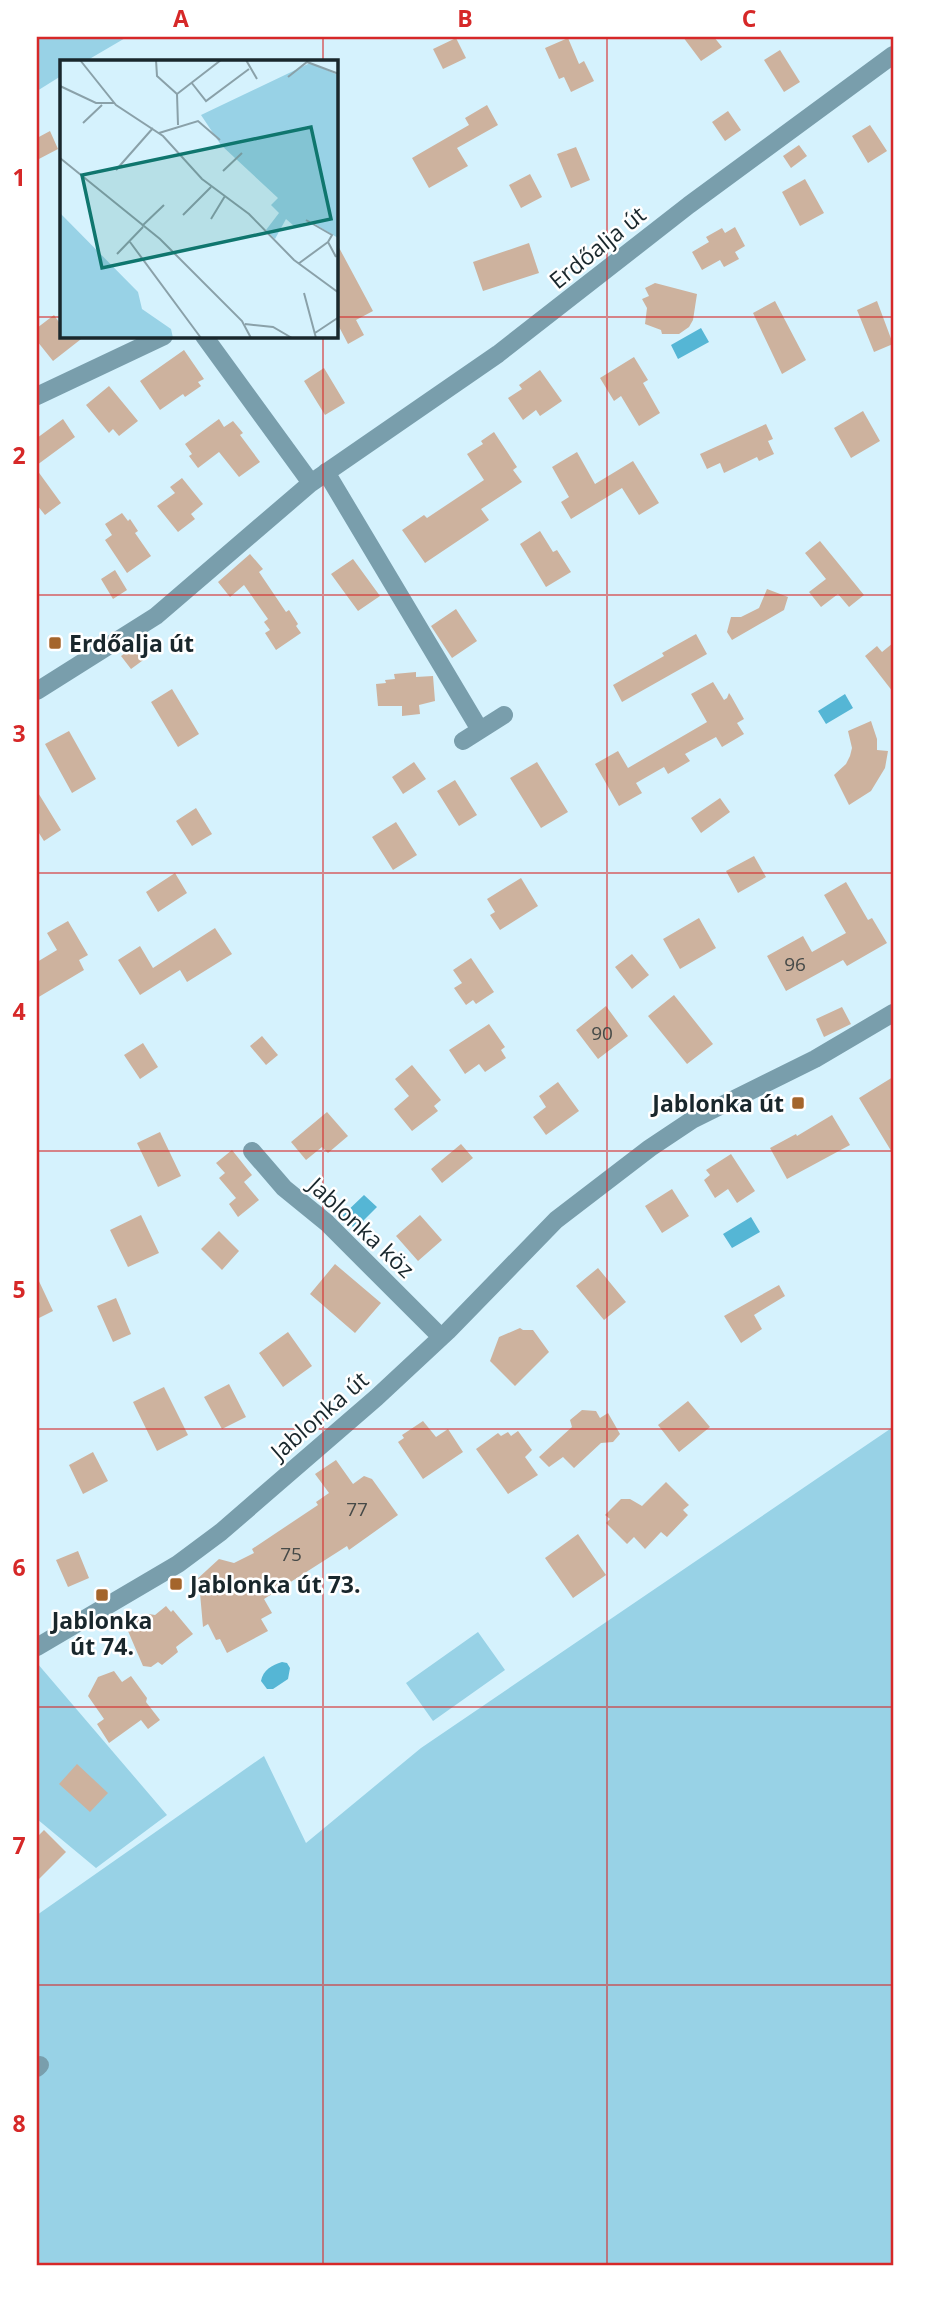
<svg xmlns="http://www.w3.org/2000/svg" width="930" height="2302" font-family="'Open Sans',sans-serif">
	<rect width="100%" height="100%" fill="#d5f2fd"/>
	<path fill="#98d2e6" d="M37 37H127L86 61H61V76L37 91Z
		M893 1427V2265H37V1915L264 1756 306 1843 421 1748Z
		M478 1632 505 1670 433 1721 406 1683Z
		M37 1663 167 1815 96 1868 37 1819Z"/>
	<path fill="#55b6d5" d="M701 328 709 342 678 359 671 345Z
		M845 694 853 708 826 724 818 711Z
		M364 1195 377 1207 355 1229 342 1216Z
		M751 1217 760 1232 732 1248 723 1234Z
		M282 1662 287 1663 290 1668 288 1679 273 1689H267L261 1681C263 1670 272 1665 282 1662Z"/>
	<path fill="#cdb29e" d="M683 37H714L722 47 701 61Z
		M456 38 466 58 443 69 433 49Z
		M568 38 579 64 584 61 594 81 571 92 564 77 559 79 545 48Z
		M780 50 800 82 784 92 764 60Z
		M487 105 498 125 457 148 468 166 429 188 412 158 469 125 465 118Z
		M728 111 741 130 725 141 712 122Z
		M870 125 887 151 868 163 852 136Z
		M50 131 58 149 37 160V138Z
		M799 145 807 156 791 168 783 156Z
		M576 147 590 180 571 188 557 154Z
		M530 174 542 197 521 208 509 185Z
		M805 179 824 213 800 226 782 192Z
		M735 227 745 246 735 252 739 259 724 267 720 260 702 270 692 252 709 242 706 237 722 228 725 233Z
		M336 242 373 311 356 320 364 335 348 344 336 321Z
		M529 243 539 273 483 291 473 262Z
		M655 283 697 294 693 320 689 327 679 334H662L661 330 645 324 647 308 642 299 649 296 645 288Z
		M775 301 806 360 782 374 753 313Z
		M877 301 893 344 874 352 857 310Z
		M54 315 61 325V336H85L53 361 37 341V328Z
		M184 350 204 379 198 382 201 386 185 397 183 394 160 410 140 381Z
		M634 357 648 380 643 383 660 413 639 426 621 396 614 401 600 378Z
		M324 368 345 403 325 415 304 381Z
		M540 370 562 401 540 416 536 410 523 420 508 398 522 389 519 385Z
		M109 386 138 421 119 436 113 429 109 433 86 405Z
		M863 411 880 441 851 458 834 428Z
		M63 419 75 437 37 465V438Z
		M219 419 224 427 233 421 243 433 240 435 260 462 239 477 219 452 198 468 189 456 192 454 185 444Z
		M766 424 773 439 768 441 774 454 759 461 757 457 724 473 720 463 707 469 700 454Z
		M494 432 517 467 513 470 522 482 481 509 489 520 425 563 402 530 424 515 427 518 484 480 467 454 483 444 481 441Z
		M577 452 595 484 633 461 659 503 639 515 622 488 571 519 561 502 569 497 552 467Z
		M37 470 61 503 45 515 37 505Z
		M182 478 203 504 191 514 195 519 178 532 157 506 175 493 170 487Z
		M122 513 128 521 130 519 138 531 135 533 151 556 127 573 105 540 112 535 105 524Z
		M540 531 553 552 557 550 571 572 546 587 520 544Z
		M820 541 864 595 849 607 838 594 821 607 809 592 826 579 805 553Z
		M250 554 263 569 259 572 286 612 289 610 298 624 296 626 301 633 276 650 265 633 270 630 264 622 268 619 244 585 230 597 218 582Z
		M353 559 380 596 358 611 331 574Z
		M115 570 127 590 113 599 101 579Z
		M767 589 788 597 784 610 732 640 727 632 731 617H741L759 608Z
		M456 609 477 641 452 658 431 626Z
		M696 634 707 654 622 702 613 685 664 656 662 653Z
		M893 643V692L865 656 877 646 882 652Z
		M137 645 146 658 131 669 121 656Z
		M416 672V677L433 676 435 701 419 705 420 714 402 716V706H378L376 684 386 683 385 680 395 679 394 674Z
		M713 682 724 700 727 698 729 693 731 696 744 719 737 723 744 734 722 747 716 737 685 754 690 761 668 774 664 767 636 783 642 793 619 806 595 764 618 751 628 768 707 722 691 694Z
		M172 689 199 734 178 747 151 702Z
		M871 721 877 739V750L888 751 885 768 871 791 849 805 834 775 846 764 850 756 852 748 848 731Z
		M69 731 96 779 72 793 45 744Z
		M414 762 426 779 403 794 392 777Z
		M537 762 568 812 541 828 510 778Z
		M455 780 477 815 459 826 437 791Z
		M37 791 61 830 44 841 37 830Z
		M720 798 730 812 701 833 691 818Z
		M196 808 212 834 192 846 176 821Z
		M396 822 417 855 393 870 372 837Z
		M754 856 766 877 738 893 726 871Z
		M175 873 187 893 158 912 146 892Z
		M521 878 538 906 500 930 490 915 495 912 487 899Z
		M846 882 868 920 872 918 887 943 847 966 843 960 786 991 767 956 803 936 812 952 846 933 824 895Z
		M699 918 716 948 680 969 663 939Z
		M68 921 88 955 79 960 84 970 37 998V962L57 950 47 933Z
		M215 928 232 954 187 982 180 970 140 995 118 960 140 946 153 968Z
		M632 954 649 975 632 989 615 967Z
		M471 958 494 992 476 1004 473 1000 466 1005 454 988 462 983 453 970Z
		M674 995 713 1044 687 1064 648 1016Z
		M606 1006 628 1036 598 1059 576 1030Z
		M842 1007 851 1024 824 1037 816 1019Z
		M489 1024 505 1047 501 1050 506 1058 485 1072 479 1064 465 1074 449 1050Z
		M262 1036 278 1055 266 1065 250 1046Z
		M143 1043 158 1067 140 1079 124 1055Z
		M412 1065 441 1100 434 1106 438 1111 412 1131 394 1109 409 1096 395 1079Z
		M893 1077V1154L859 1098Z
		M558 1082 579 1111 546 1135 533 1117 546 1107 539 1096Z
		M327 1112 348 1136 328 1153 322 1147 306 1160 291 1142Z
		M832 1115 850 1145 787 1179 770 1148 796 1134 797 1136Z
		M160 1132 181 1176 158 1187 137 1143Z
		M461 1144 473 1158 442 1183 431 1169Z
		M232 1150 252 1175 244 1182 259 1200 238 1217 229 1204 236 1198 219 1178 225 1173 216 1163Z
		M731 1154 755 1191 737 1203 728 1189 715 1198 704 1180 710 1175 706 1170Z
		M672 1189 689 1216 662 1233 645 1206Z
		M141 1215 159 1253 128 1267 110 1230Z
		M420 1215 442 1240 418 1261 396 1236Z
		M219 1231 239 1251 222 1270 201 1249Z
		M335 1264 381 1303 355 1333 310 1294Z
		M598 1268 626 1302 604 1320 576 1286Z
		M37 1277 53 1311 37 1319Z
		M779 1285 785 1296 754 1315 762 1329 741 1343 724 1316Z
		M116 1298 131 1334 113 1342 97 1306Z
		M520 1328 523 1330H533L549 1352 515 1386 490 1361 499 1337Z
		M288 1332 312 1366 283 1387 259 1353Z
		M229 1384 246 1417 222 1429 204 1397Z
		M164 1387 188 1435 157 1451 133 1402Z
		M688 1401 710 1427 679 1452 658 1425Z
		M582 1410 596 1411 600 1418 608 1413 620 1434 613 1442 601 1443 574 1468 563 1457 549 1467 539 1457 572 1427 570 1420Z
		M423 1421 436 1437 448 1429 463 1452 423 1479 398 1442 404 1438 402 1435Z
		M518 1431 532 1450 525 1457 538 1475 508 1494 476 1449 498 1433 501 1436 508 1432 511 1436Z
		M93 1452 108 1481 83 1494 69 1465Z
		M336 1460 353 1484 364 1476 372 1479 398 1515 349 1550 347 1546 264 1599 272 1613 261 1619 268 1631 227 1653 220 1639 216 1640 208 1624 203 1627 200 1593 195 1581 219 1559 234 1563 254 1553 252 1549 318 1505 316 1502 329 1493 315 1474Z
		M666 1482 689 1505 683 1510 688 1515 667 1537 661 1532 645 1549 634 1537 627 1544 606 1523 610 1519 605 1515 621 1499H630L642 1506Z
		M578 1534 606 1575 573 1598 545 1558Z
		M78 1551 89 1578 68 1587 56 1560Z
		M166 1606 171 1612 173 1610 193 1634 176 1647 178 1652 162 1665 158 1662 151 1667 143 1666 125 1624 149 1614 155 1615Z
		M114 1671 122 1682 131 1676 147 1698 146 1702 160 1720 148 1729 141 1720 109 1743 97 1724 104 1719 88 1696 98 1677Z
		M77 1764 108 1793 90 1812 59 1784Z
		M44 1830 66 1852 37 1881V1837Z"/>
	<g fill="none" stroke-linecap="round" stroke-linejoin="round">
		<path stroke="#799eac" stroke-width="18" d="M204 336 311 483
			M37 396 164 336
			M326 472 480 730
			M37 691 156 616 311 483 498 354 689 205 893 55
			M463 741 504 715
			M252 1151 284 1188 327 1223 441 1337
			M37 1647 178 1564 221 1532 376 1398 448 1331 556 1220 650 1148 692 1120 815 1059 893 1013
			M37 2068 40 2065"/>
	</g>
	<path fill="none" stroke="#d62828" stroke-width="2" stroke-opacity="0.55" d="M323 37V61M607 37V2265M37 317H61M336 317H893M323 336V2265M37 595H893M37 873H893M37 1151H893M37 1429H893M37 1707H893M37 1985H893"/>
	<g fill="#a4652c" stroke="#fff" stroke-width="2.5">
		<rect x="48" y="636" width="14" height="14" rx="3.5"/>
		<rect x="791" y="1096" width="14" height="14" rx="3.5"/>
		<rect x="169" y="1577" width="14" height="14" rx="3.5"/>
		<rect x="95" y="1588" width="14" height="14" rx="3.5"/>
	</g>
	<g text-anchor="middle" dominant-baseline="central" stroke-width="5" stroke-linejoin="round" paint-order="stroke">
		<g font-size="19" fill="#464a48">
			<text x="795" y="964">96</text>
			<text x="602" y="1033">90</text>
			<text x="357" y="1509">77</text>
			<text x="291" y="1554">75</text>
		</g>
		<g font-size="23" fill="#19272c" stroke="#fff">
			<text transform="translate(597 247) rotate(-39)">Erdőalja út</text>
			<text transform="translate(362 1227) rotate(43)">Jablonka köz</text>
			<text transform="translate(319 1415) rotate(-41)">Jablonka út</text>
		</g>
		<g font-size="23" font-weight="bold" fill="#19272c" stroke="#fff" text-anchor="start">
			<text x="69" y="643">Erdőalja út</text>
			<text x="784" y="1103" text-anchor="end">Jablonka út</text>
			<text x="190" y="1584">Jablonka út 73.</text>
			<text x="102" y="1620" text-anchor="middle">Jablonka<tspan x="102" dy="26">út 74.</tspan></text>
		</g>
	</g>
	<g transform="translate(60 60)">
		<rect width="278" height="278" fill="#d5f2fd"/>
		<path d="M250 3 278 15V178L250 161 234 166 226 159 215 179 206 170 219 153 211 145 218 138 161 85 141 55ZM0 153 78 232 82 249 111 269 113 278H0Z" fill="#98d2e6"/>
		<path fill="none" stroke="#8aa1a9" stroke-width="2" d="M20 0 56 45 103 76 142 119 189 154 234 200 279 233M96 0 97 16 117 34M186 0 197 19M228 17 247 2 279 14M131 22 146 41 189 9M0 26 36 43H54M117 34 161 0M117 34 118 65M23 63 42 45M99 73 138 61 160 80M0 98 100 179 182 261 191 278M56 110 93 68M163 111 182 93M123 155 151 127M151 159 165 136M246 160 272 175 268 182 276 197M82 166 104 145M70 182 141 278M57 194 83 167M238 204 268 182M244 233 256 278M185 264 213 267 232 278M255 273 279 257"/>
		<path fill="#0f766e" fill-opacity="0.15" stroke="#0f766e" stroke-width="3.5" d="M251 67 271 159 42 208 22 115Z"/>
		<rect width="278" height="278" fill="none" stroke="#19272c" stroke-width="3.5"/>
	</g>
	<rect width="930" height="2302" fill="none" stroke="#ffffff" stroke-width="77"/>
	<rect x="38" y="38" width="854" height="2226" fill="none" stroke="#d62828" stroke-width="2.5"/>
	<g font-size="23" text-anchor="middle" font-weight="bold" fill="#d62828">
		<text x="181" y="27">A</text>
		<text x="465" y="27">B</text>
		<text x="749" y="27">C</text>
		<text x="19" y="186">1</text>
		<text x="19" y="464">2</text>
		<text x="19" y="742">3</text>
		<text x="19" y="1020">4</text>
		<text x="19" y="1298">5</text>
		<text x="19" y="1576">6</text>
		<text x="19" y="1854">7</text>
		<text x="19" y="2132">8</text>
	</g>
</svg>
